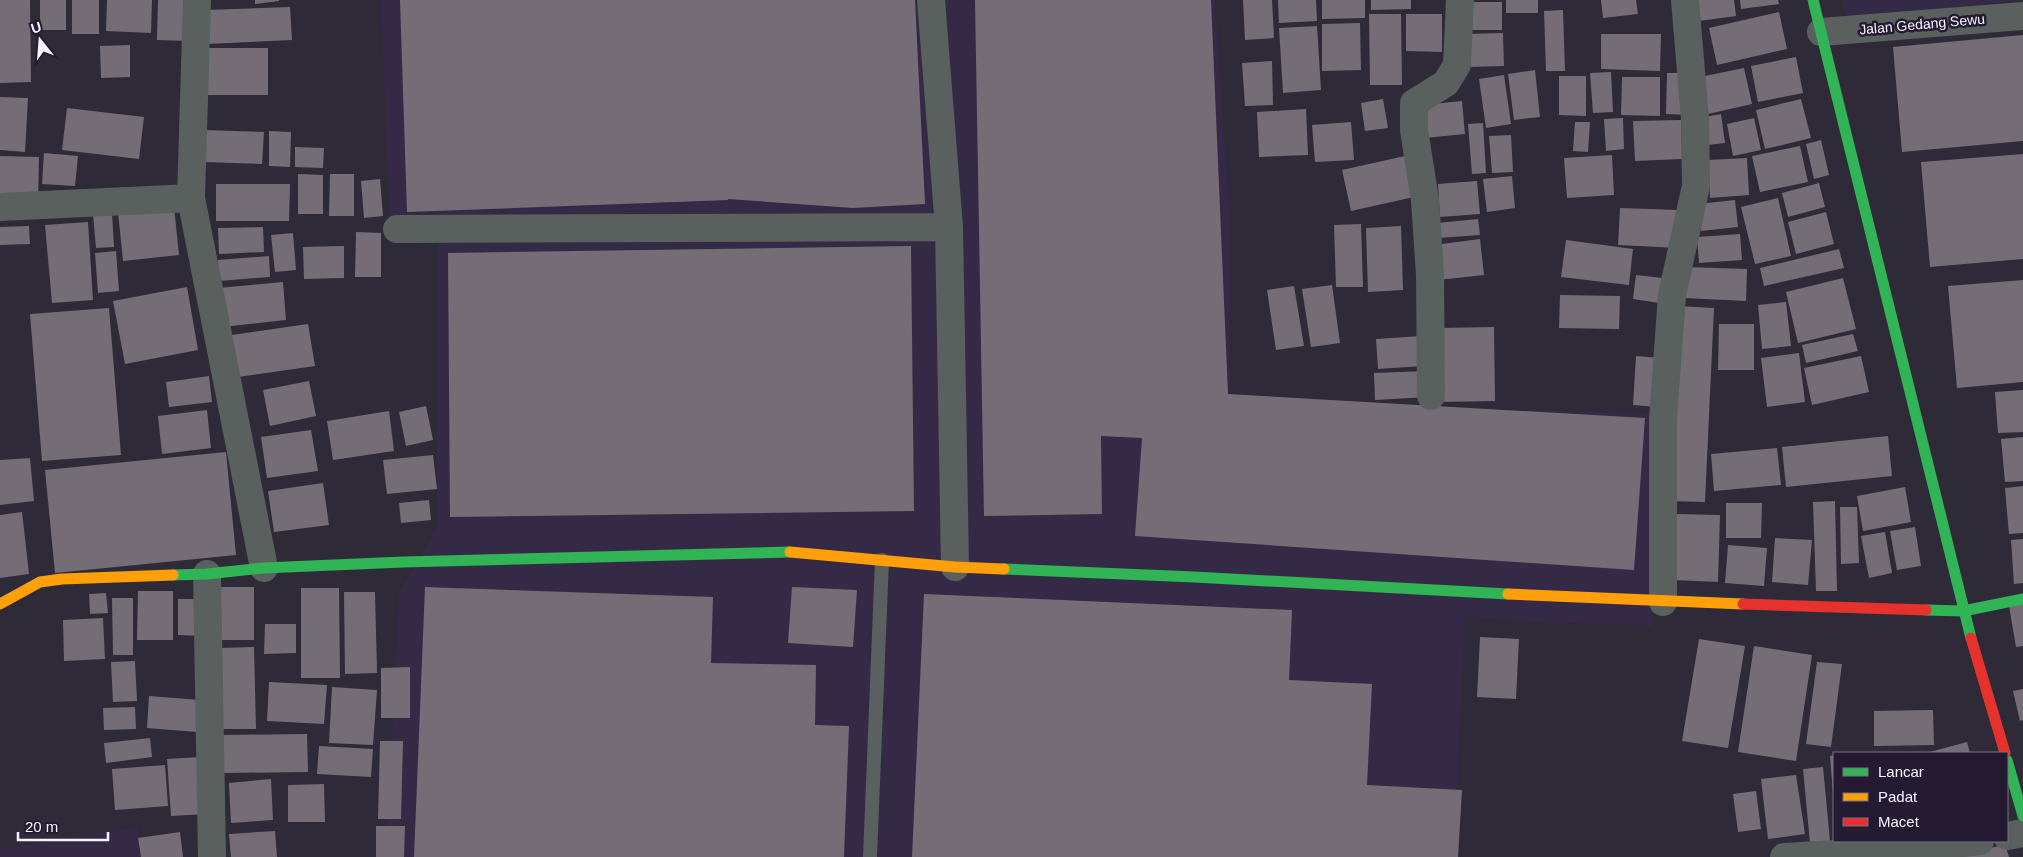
<svg xmlns="http://www.w3.org/2000/svg" width="2023" height="857" font-family="Arial,sans-serif">
	<rect width="100%" height="100%" fill="#2f2a37"/>
	<path fill="#342a46" d="M381 0H1215L1230 224 1229 406 1663 413 1652 627 1465 618 1453 857H386L399 593 437 527V236L390 237Z
		M1842 0H2023L1846 20Z
		M137 827 142 857H0V849Z"/>
	<path fill="#756d76" d="M0 0H30L31 82 0 83Z
		M40 0H66V30H40Z
		M72 0H99V34H72Z
		M107 0H152L151 33 106 31Z
		M158 0H191L190 41 157 40Z
		M255 0H279V1L255 4Z
		M400 0H915L925 204 853 208 728 199V200L407 212Z
		M975 0H1211L1228 394 1645 418 1634 570 1135 536 1142 438 1101 436 1102 514 984 516Z
		M1243 0H1272L1274 38 1245 40Z
		M1278 0H1316L1317 21 1279 23Z
		M1322 0H1365V18L1322 19Z
		M1371 0H1411V9L1371 10Z
		M1506 0H1538V13H1506Z
		M1601 0H1636L1638 14 1603 18Z
		M1696 0H1734L1736 16 1699 21Z
		M1740 0H1778L1779 4 1741 9Z
		M1467 2H1502V30H1467Z
		M290 7 292 40 207 44 206 10Z
		M1563 10 1565 71H1546L1544 11Z
		M1779 12 1787 49 1717 65 1709 28Z
		M1369 14H1401L1402 85H1370Z
		M1406 14H1442V52L1406 51Z
		M1360 23 1361 70 1322 71V24Z
		M1317 26 1321 90 1283 93 1279 28Z
		M1503 33 1504 66 1467 67 1466 34Z
		M1601 34H1661L1660 71 1601 69Z
		M2023 35V141L1902 152 1893 47Z
		M130 45V77L101 78 100 46Z
		M203 48H268V95H203Z
		M1796 57 1803 93 1758 102 1751 66Z
		M1272 61 1273 105 1245 106 1242 63Z
		M1744 68 1752 104 1708 114 1700 77Z
		M1535 70 1540 117 1514 120 1508 74Z
		M1611 72 1613 112 1593 113 1590 73Z
		M1667 73H1688V115L1666 114Z
		M1504 75 1511 124 1486 128 1479 79Z
		M1559 76H1586V116L1559 115Z
		M1622 77H1660V116L1621 115Z
		M0 97 28 98 25 152 0 150Z
		M1383 99 1388 128 1365 131 1361 103Z
		M1801 99 1811 138 1765 149 1756 110Z
		M1462 101 1465 134 1425 138 1423 105Z
		M67 108 144 117 139 159 62 150Z
		M1306 109 1308 155 1259 157 1257 112Z
		M1721 114 1725 143 1708 145 1705 117Z
		M1623 118 1624 149 1606 151 1604 119Z
		M1754 118 1761 150 1733 156 1727 124Z
		M1681 120 1682 159 1635 161 1633 121Z
		M1351 122 1354 160 1315 162 1312 125Z
		M1575 122H1590L1588 152 1573 151Z
		M1483 123 1486 173 1472 174 1468 124Z
		M204 130 264 132 262 164 203 162Z
		M269 131 291 132 290 167 269 166Z
		M1511 135 1513 172 1492 173 1489 136Z
		M1821 140 1829 175 1814 179 1806 144Z
		M1800 146 1808 182 1760 192 1752 156Z
		M295 147 324 148 323 168 295 167Z
		M44 153 78 156 75 186 42 184Z
		M2023 154V259L1930 267 1921 162Z
		M1612 155 1614 195 1567 198 1564 158Z
		M0 156 39 157 38 204H0Z
		M1405 156 1414 197 1351 211 1342 170Z
		M1747 158 1749 195 1710 198 1708 160Z
		M298 174 323 175V214H298Z
		M330 174H354V216H329Z
		M1512 176 1515 208 1487 212 1483 179Z
		M380 179 383 216 364 218 361 181Z
		M1477 181 1480 214 1440 217 1438 184Z
		M1819 183 1825 207 1788 217 1782 193Z
		M216 184H290L289 221H216Z
		M1778 198 1791 256 1755 264 1741 207Z
		M1735 200 1738 227 1701 231 1698 204Z
		M174 207 179 255 123 261 118 212Z
		M1620 208 1679 210 1678 248 1618 245Z
		M1826 212 1834 244 1796 254 1788 222Z
		M112 213 114 247 96 248 93 214Z
		M1478 219 1480 235 1439 238 1437 223Z
		M88 222 93 300 52 303 45 225Z
		M1361 224 1363 287H1336L1334 225Z
		M29 226 30 244 0 245V227Z
		M1401 226 1403 290 1368 292 1366 228Z
		M263 227 264 252 219 254 218 228Z
		M356 232 381 233V277H355Z
		M293 233 296 270 275 272 271 235Z
		M1740 234 1742 260 1699 263 1697 237Z
		M1480 239 1484 275 1438 280 1434 245Z
		M1566 240 1633 249 1629 285 1561 277Z
		M344 246V278L304 279 303 247Z
		M911 246 914 511 450 517 448 253Z
		M1839 249 1844 268 1764 286 1760 268Z
		M116 251 119 291 98 293 95 253Z
		M269 256 270 277 219 281 218 260Z
		M1686 267 1747 269 1746 301 1684 298Z
		M1636 275 1662 278 1659 303 1633 299Z
		M1843 278 1856 329 1798 343 1786 292Z
		M2023 280V382L1957 388 1948 286Z
		M283 282 286 320 223 327 219 288Z
		M1332 285 1340 343 1311 347 1302 289Z
		M1294 286 1304 346 1276 350 1267 290Z
		M187 287 198 350 125 364 113 301Z
		M1560 295 1620 296 1619 329 1559 328Z
		M1786 302 1791 346 1762 349 1758 305Z
		M1678 306 1714 308 1705 502 1669 501Z
		M109 308 121 455 42 461 30 314Z
		M308 324 315 366 231 378 225 336Z
		M1719 324H1754V370H1718Z
		M1494 327 1495 401 1438 402V328Z
		M1853 334 1858 351 1806 363 1802 345Z
		M1421 336 1423 366 1378 369 1376 339Z
		M1799 353 1805 402 1767 407 1761 358Z
		M1636 356 1661 358 1657 407 1633 405Z
		M1861 356 1869 392 1812 405 1804 368Z
		M1426 371 1428 397 1375 400 1374 373Z
		M209 376 212 402 169 407 166 382Z
		M309 381 316 416 270 426 263 390Z
		M2023 390V432L1998 433 1995 392Z
		M426 406 433 440 406 446 399 412Z
		M207 410 211 448 162 454 158 416Z
		M389 411 394 451 333 460 327 421Z
		M311 430 318 471 267 478 261 437Z
		M1888 436 1892 476 1786 487 1782 447Z
		M2023 437V481L2005 482 2001 439Z
		M1777 448 1781 485 1714 491 1711 454Z
		M226 452 236 555 55 573 45 470Z
		M433 455 437 489 387 494 383 460Z
		M30 458 34 501 0 505V460Z
		M323 483 329 525 274 532 268 491Z
		M2023 486V533L2009 534 2005 488Z
		M1905 487 1911 522 1863 531 1857 496Z
		M429 500 431 520 401 523 399 503Z
		M1835 501 1837 591H1816L1813 502Z
		M1726 503H1762L1761 538H1726Z
		M1840 507H1857L1859 563 1841 564Z
		M22 512 29 574 0 578V515Z
		M1675 514 1720 515 1718 582 1673 580Z
		M1915 527 1921 566 1897 570 1890 531Z
		M1885 532 1892 573 1869 578 1861 536Z
		M1775 538 1812 540 1808 585 1772 582Z
		M2023 539V583L2014 584 2011 540Z
		M1728 545 1767 548 1764 586 1725 583Z
		M220 587H254V640H220Z
		M425 587 713 597 711 663 816 665 815 725 849 726 844 857H414Z
		M792 587 857 590 853 647 788 643Z
		M301 588H339L340 678H301Z
		M138 591H173V640H137Z
		M344 592H375L377 673 345 674Z
		M106 593 108 613 90 614 89 594Z
		M924 594 1292 610 1289 680 1372 684 1367 785 1462 790 1458 857H912Z
		M112 598H133V655H113Z
		M178 599H204V636L178 635Z
		M2023 603V646L2016 647 2009 606Z
		M103 618 105 659 64 661 63 620Z
		M265 624H296V653L264 654Z
		M1480 637 1519 639 1516 699 1477 697Z
		M1699 639 1745 646 1728 748 1682 741Z
		M1754 646 1812 655 1796 761 1738 752Z
		M254 647 256 729H221L220 648Z
		M135 661 137 701 113 702 111 662Z
		M1817 662 1842 664 1831 747 1806 744Z
		M410 667V718H381V668Z
		M269 682 327 685 324 724 267 721Z
		M332 687 377 690 373 745 329 743Z
		M2023 689V720L2020 721 2013 691Z
		M149 696 200 700 197 732 147 728Z
		M135 707 136 729 104 730 103 708Z
		M1933 710 1934 745 1874 746V711Z
		M307 734 308 772 223 773V735Z
		M150 738 152 757 106 763 104 743Z
		M380 741H403L401 819H378Z
		M1967 742 1970 753H1926Z
		M319 746 373 749 371 777 317 774Z
		M1834 755V793H1833L1830 756Z
		M200 757 205 814 171 816 167 759Z
		M165 765 168 806 115 810 112 769Z
		M1823 767 1830 841 1810 843 1803 769Z
		M1796 775 1805 834 1768 839 1761 779Z
		M271 779 273 820 231 823 229 783Z
		M324 784 325 822H288V785Z
		M1756 791 1761 829 1738 832 1733 794Z
		M376 826H405L404 857H376Z
		M275 831 277 857H231L229 834Z
		M180 832 183 857H141L138 838Z
		M2005 844 2009 857H1963V856Z"/>
	<g fill="none" stroke-linecap="round" stroke-linejoin="round">
		<path stroke="#59605e" stroke-width="14" d="M870 857 882 560"/>
		<path stroke="#59605e" stroke-width="28" d="M197 0 191 198 264 568
			M931 0 949 227 955 567
			M1821 32 2023 16
			M0 207 191 198
			M397 229 949 227
			M1431 396 1430 275 1425 200 1414 130V103L1446 83 1457 65 1460 0
			M207 574 212 857
			M1663 602V419L1672 295 1696 186 1695 119 1685 0
			M2007 836 2023 833
			M1784 857 1905 850 1980 841"/>
		<path stroke="#30b455" stroke-width="11" d="M1813 0 1971 638
			M1004 569 1194 577 1508 594
			M173 575 207 574 264 568 403 562 790 552
			M1926 610 1963 611 2023 599
			M2007 760 2023 816"/>
		<path stroke="#ff9f0a" stroke-width="11" d="M790 552 955 567 1004 569
			M1508 594 1743 604
			M0 604 40 582 62 579 173 575"/>
		<path stroke="#e5322d" stroke-width="11" d="M1743 604 1926 610
			M1971 638 2005 753"/>
	</g>
	<g text-anchor="middle" dominant-baseline="central" stroke-width="5" stroke-linejoin="round" paint-order="stroke">
		<g font-size="14" fill="#f6f2ff" stroke="#241b32">
			<text transform="translate(1922 24) rotate(-5)">Jalan Gedang Sewu</text>
		</g>
	</g>
	<rect x="1833" y="752" width="175" height="90" fill="#241b32" stroke="#787184"/>
	<rect x="1843" y="768" width="25" height="8" fill="#30b455" stroke="#787184"/>
	<text x="1878" y="777" font-size="15" fill="#f6f2ff">Lancar</text>
	<rect x="1843" y="793" width="25" height="8" fill="#ff9f0a" stroke="#787184"/>
	<text x="1878" y="802" font-size="15" fill="#f6f2ff">Padat</text>
	<rect x="1843" y="818" width="25" height="8" fill="#e5322d" stroke="#787184"/>
	<text x="1878" y="827" font-size="15" fill="#f6f2ff">Macet</text>
	<g transform="translate(40 40) rotate(343)" stroke="#241b32" stroke-width="4" paint-order="stroke">
	<path d="M0-4L9 19L0 12L-9 19Z" fill="#f6f2ff"/>
	<text y="-8" font-size="14" font-weight="bold" text-anchor="middle" fill="#f6f2ff">U</text>
	</g>
	<path d="M18 832v8h90v-8" fill="none" stroke="#f6f2ff" stroke-width="2.5"/>
	<text x="25" y="832" font-size="15" fill="#f6f2ff" stroke="#241b32" stroke-width="4" paint-order="stroke">20 m</text>
</svg>
